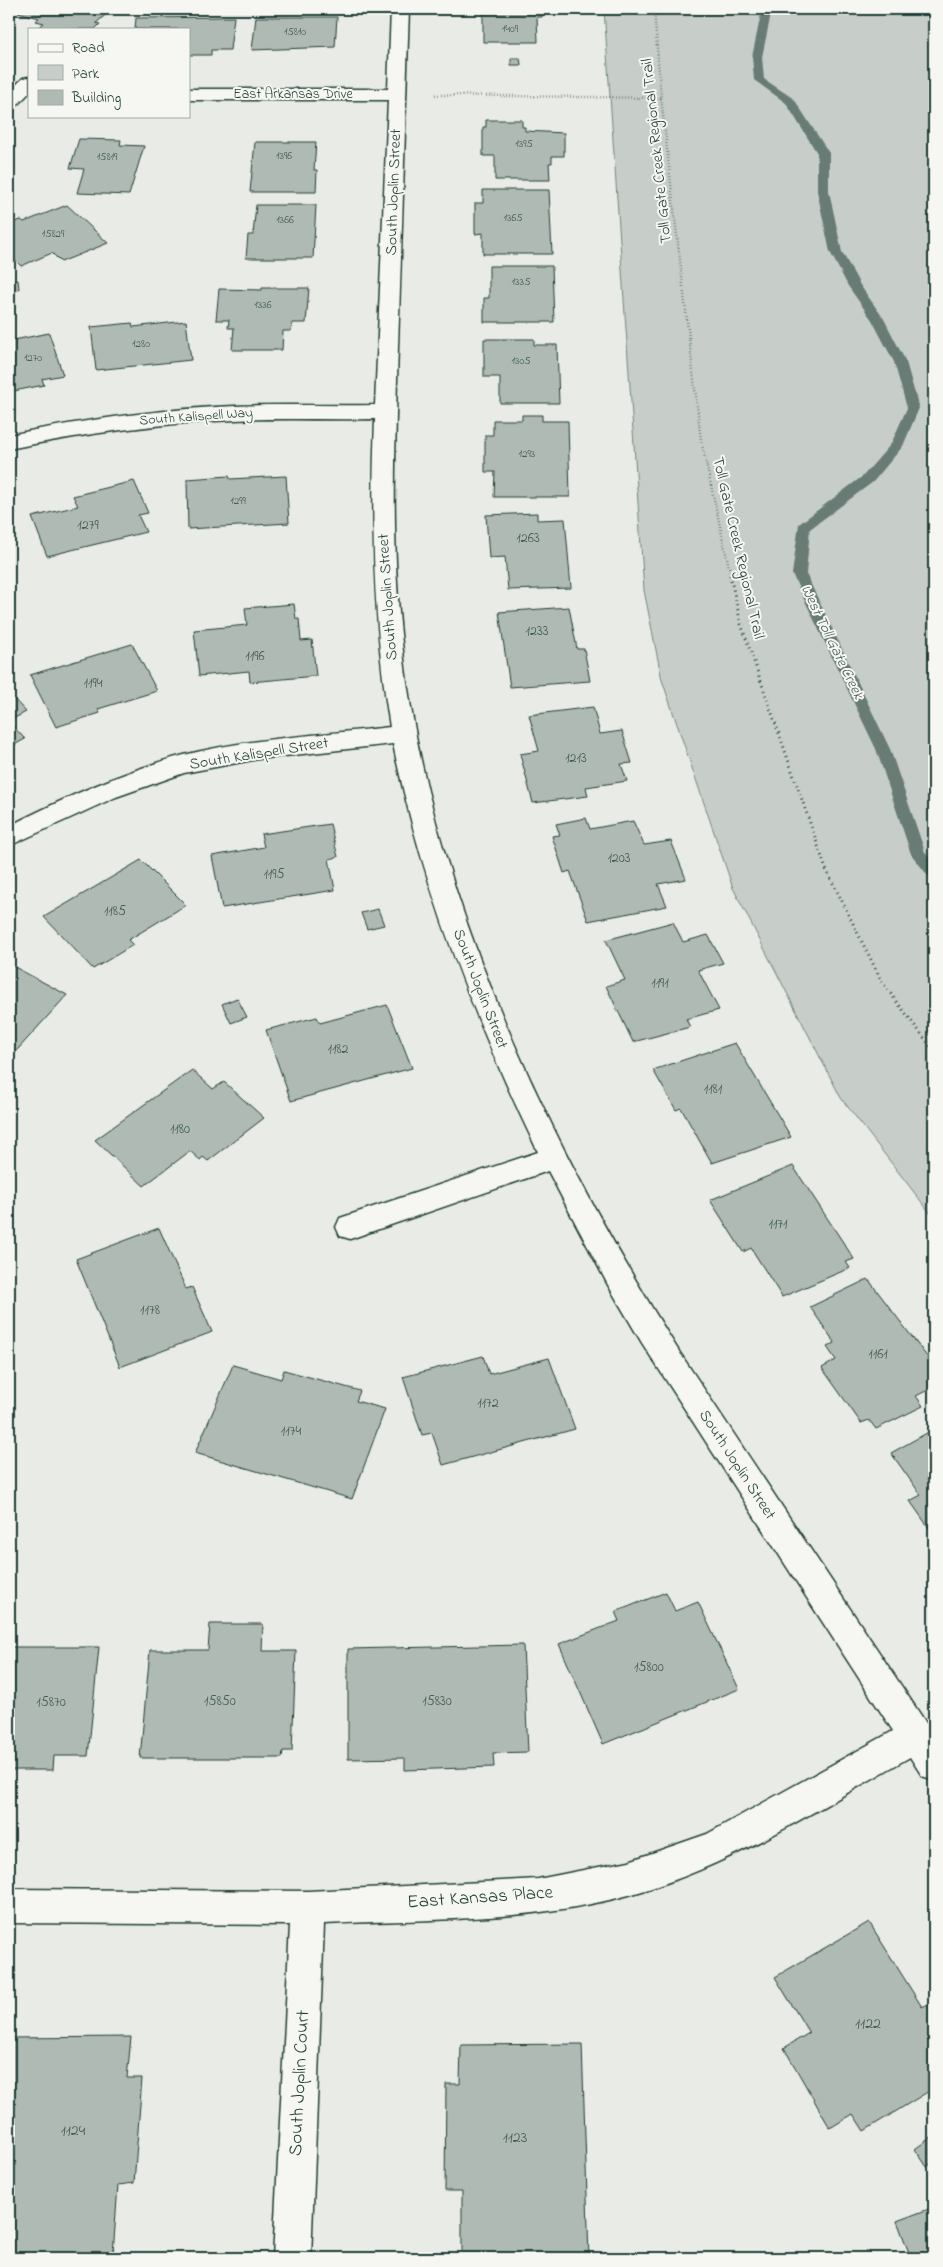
<svg xmlns="http://www.w3.org/2000/svg" width="943" height="2267" font-family="'Indie Flower',sans-serif">
	<rect width="100%" height="100%" fill="#e9ebe7"/>
	<filter id="ink" filterUnits="userSpaceOnUse"><feTurbulence type="fractalNoise" baseFrequency=".02" numOctaves="2"/><feDisplacementMap in="SourceGraphic" scale="10" xChannelSelector="R" yChannelSelector="G"/><feConvolveMatrix kernelMatrix="1 2 1 2 8 2 1 2 1" color-interpolation-filters="sRGB"/></filter>
	<g filter="url(#ink)">
		<path fill="#c7cec9" stroke="#73867e" d="M604 9H934V1218L841 1098 733 888 662 680 644 590Z"/>
		<g fill="none" stroke-linecap="round" stroke-linejoin="round">
			<path fill="#687c75" fill-rule="evenodd" d="M762 9H772L762 57 764 79 794 99 829 153V191L842 252 860 285 884 319 906 362 919 408 903 446 873 482 810 529 806 574 890 749 925 852 934 863V879L929 877 911 854 876 749 792 574 799 524 863 476 891 444 907 408 894 362 872 320 848 286 830 252 817 191V153L786 103 754 80 752 57Z"/>
		</g>
		<path fill="#b0bab5" stroke="#1f3d34" d="M22 9H107L105 10 109 12 96 23 100 24 95 29H37L44 23 36 21 39 18 18 12Z
			M483 9H542V17H537L538 42H483Z
			M234 17 230 50H211V55H189V29H135L136 18Z
			M256 17H337L335 47 252 50Z
			M511 58H520L521 65H511Z
			M486 120H522V127H525V131L564 133V156H552V163H549L550 180H495V156H483V127H486Z
			M79 139 121 140 120 145 144 146 129 195 77 193 84 169 70 168Z
			M255 142H316L314 170H317L316 192H250Z
			M483 190H549L552 254H483V233L475 234V203H483Z
			M67 205 108 243 61 262 52 253 21 266 9 254V224L21 220 24 222Z
			M256 205H316L313 258H246L248 235H253Z
			M489 266H552L554 322H484V298H489Z
			M18 280 19 289 9 291V281Z
			M262 288H309L306 323H292L291 331H283L282 350H232L234 328H228L229 320H216L219 289 262 290Z
			M186 321 191 360 96 370 91 327 132 323 133 327Z
			M49 333 63 375 42 379 44 385 9 392V341Z
			M484 339H534V345H557L559 403H500V377H484Z
			M522 415H542V421H568L570 497H494L495 472H485V435H493V420H522Z
			M229 476 230 479 286 476 289 523 188 529 187 479Z
			M134 481 148 513 138 515 146 532 47 556 32 517 78 506 73 496Z
			M537 513V520L565 519 571 588 508 590 505 557 489 558 486 515Z
			M294 604 296 619H299L301 641 312 640 316 676 250 682 249 671 199 676 194 630 247 625 245 608Z
			M569 607 577 649H584L590 681 510 687 499 612Z
			M132 644 157 691 98 709 100 713 56 727 30 675Z
			M12 697 26 712 9 721V699Z
			M593 707 600 734 622 731 632 763 621 764 627 781 586 787 588 796 533 803 520 754 539 751 529 715Z
			M9 722 25 739 9 748Z
			M586 818 590 829 633 821 644 845 671 841 686 879 658 884 667 906 588 921 570 871 564 873 552 836 560 835 556 824Z
			M330 824 338 857 329 859 335 890 222 908 212 856 264 847 261 834Z
			M141 860 186 905 128 940 133 945 93 969 44 917Z
			M378 909 384 925 367 929 361 913Z
			M673 922 683 942 708 935 723 963 698 970 719 1010 686 1019 690 1027 633 1042 606 986 625 980 606 940Z
			M9 964 67 995 9 1059Z
			M237 998 247 1017 231 1023 222 1004Z
			M387 1005 412 1068 291 1101 266 1030 317 1017 320 1023Z
			M735 1043 791 1137 712 1163 681 1108 676 1110 653 1070Z
			M192 1070 213 1089 224 1082 264 1118 208 1161 203 1157 200 1160 190 1151 144 1186 95 1140Z
			M793 1166 854 1259 846 1262 850 1268 782 1297 751 1248 743 1252 710 1200Z
			M159 1228 186 1289 192 1287 212 1332 120 1367 76 1259Z
			M868 1279 934 1366V1387L916 1396 923 1406 876 1429 869 1420 861 1423 822 1368 836 1360 827 1347 835 1343 810 1307Z
			M483 1356 489 1374 549 1358 575 1429 443 1465 432 1433 422 1435 403 1377Z
			M233 1365 281 1379 284 1370 360 1391 356 1401 385 1409 352 1499 195 1453Z
			M934 1429V1535L910 1501 921 1495 891 1453Z
			M666 1592 675 1611 698 1602 739 1689 603 1744 559 1644 619 1621 615 1612Z
			M210 1624H263L262 1651H296L292 1751H283L282 1758H140L150 1650H208Z
			M523 1645 528 1752 493 1753 494 1767 405 1770V1758L348 1759V1649Z
			M9 1647H99L88 1756H54L53 1770H9Z
			M869 1922 922 2007 928 2004 934 2014V2088L864 2131 853 2114 830 2128 784 2048 809 2033 775 1977Z
			M131 2037 127 2078H142L134 2183 118 2185 113 2254 9 2255V2038Z
			M582 2044 589 2258H462V2191H445L446 2084H460L461 2045Z
			M934 2135V2161L927 2167 915 2149Z
			M934 2207V2258H911L897 2221Z"/>
		<g fill="none" stroke-linecap="round" stroke-linejoin="round">
			<defs>
				<path id="minor" d="M391 9H409C405 122 402 235 398 347 395 446 391 545 402 643 429 894 547 1142 680 1353L934 1735V1780L922 1776 910 1757C819 1808 730 1867 629 1895 532 1922 425 1919 324 1924L311 2258H273L290 1925 9 1923V1889L308 1891 538 1879 629 1861 707 1834 893 1731 642 1343 608 1285 548 1171 350 1239 340 1236 336 1227 340 1218 538 1152C475 1022 422 886 393 744L258 759 184 773 116 797 9 846V826C65 798 123 771 184 755 251 738 321 735 390 727 373 624 371 522 375 419 328 420 281 418 235 420 159 423 83 434 9 449V435C83 420 159 409 235 406 282 404 329 406 375 405L388 100H189V89H388Z
					M29 77V93L16 106 9 107V92L23 78Z"/>
			</defs>
			<use href="#minor" stroke="#1f3d34" stroke-width="3"/>
			<path stroke="#1f3d34" stroke-width="2.5" stroke-dasharray="0.5 2.5" stroke-linecap="butt" d="M654 9 661 98 701 440 731 576
				M435 95 661 98"/>
			<path stroke="#1f3d34" stroke-width="3" stroke-dasharray="1 4" stroke-linecap="butt" d="M730 575 741 624 826 869 882 982 934 1051"/>
			<use href="#minor" fill="#f6f6f2" fill-rule="evenodd"/>
		</g>
	</g>
	<g text-anchor="middle" dominant-baseline="central" stroke-width="4" stroke-linejoin="round" paint-order="stroke">
		<g font-size="11" fill="#435c54">
			<text x="510" y="29">1409</text>
			<text x="295" y="32">15810</text>
			<text x="524" y="144">1395</text>
			<text x="284" y="156">1396</text>
			<text x="107" y="157">15819</text>
			<text x="513" y="218">1365</text>
			<text x="285" y="220">1366</text>
			<text x="53" y="234">15829</text>
			<text x="521" y="282">1335</text>
			<text x="263" y="305">1336</text>
			<text x="141" y="344">1280</text>
			<text x="33" y="358">1270</text>
			<text x="521" y="361">1305</text>
			<text x="527" y="454">1293</text>
			<text x="238" y="501">1299</text>
		</g>
		<g font-size="14" fill="#1f3d34" stroke="#f6f6f2">
			<text x="293" y="94">East Arkansas Drive</text>
			<text transform="translate(196 417) rotate(-4)">South Kalispell Way</text>
		</g>
		<g font-size="14" fill="#435c54">
			<text x="88" y="525">1279</text>
			<text x="528" y="538">1263</text>
			<text x="537" y="631">1233</text>
			<text x="255" y="656">1196</text>
			<text x="93" y="683">1194</text>
			<text x="576" y="758">1213</text>
			<text x="619" y="858">1203</text>
			<text x="274" y="874">1195</text>
			<text x="115" y="911">1185</text>
			<text x="660" y="983">1191</text>
			<text x="338" y="1049">1182</text>
			<text x="713" y="1089">1181</text>
			<text x="180" y="1129">1180</text>
			<text x="778" y="1224">1171</text>
			<text x="150" y="1310">1178</text>
			<text x="878" y="1354">1161</text>
			<text x="488" y="1403">1172</text>
			<text x="291" y="1431">1174</text>
			<text x="649" y="1667">15800</text>
			<text x="220" y="1701">15850</text>
			<text x="437" y="1701">15830</text>
			<text x="51" y="1702">15870</text>
		</g>
		<g font-size="15" font-style="italic" fill="#445c54" stroke="#f6f6f2">
			<text transform="translate(832 642) rotate(64)">West Toll Gate Creek</text>
		</g>
		<g font-size="16" fill="#1f3d34" stroke="#f6f6f2">
			<text transform="translate(657 151) rotate(-96)">Toll Gate Creek Regional Trail</text>
			<text transform="translate(394 192) rotate(-88)">South Joplin Street</text>
			<text transform="translate(738 548) rotate(77)">Toll Gate Creek Regional Trail</text>
			<text transform="translate(388 597) rotate(-94)">South Joplin Street</text>
			<text transform="translate(259 754) rotate(-9)">South Kalispell Street</text>
			<text transform="translate(480 989) rotate(69)">South Joplin Street</text>
			<text transform="translate(737 1465) rotate(57)">South Joplin Street</text>
		</g>
		<g font-size="16" fill="#435c54">
			<text x="868" y="2024">1122</text>
			<text x="73" y="2131">1124</text>
			<text x="515" y="2138">1123</text>
		</g>
		<g font-size="19" fill="#1f3d34" stroke="#f6f6f2">
			<text transform="translate(480 1898) rotate(-4)">East Kansas Place</text>
			<text transform="translate(300 2083) rotate(-87)">South Joplin Court</text>
		</g>
	</g>
	<rect width="943" height="2267" fill="none" stroke="#f6f6f2" stroke-width="30"/>
	<rect x="15" y="15" width="913" height="2237" fill="none" stroke="#1f3d34" stroke-width="2" filter="url(#ink)"/>
	<rect x="28" y="28" width="162" height="90" fill="#f6f6f2" stroke="#a0aca6"/>
	<rect x="38" y="44" width="25" height="8" fill="#f6f6f2" stroke="#a0aca6"/>
	<text x="72" y="52" font-size="15" fill="#1f3d34">Road</text>
	<rect x="38" y="65" width="25" height="15" fill="#c7cec9" stroke="#a0aca6"/>
	<text x="72" y="78" font-size="15" fill="#1f3d34">Park</text>
	<rect x="38" y="90" width="25" height="15" fill="#b0bab5" stroke="#a0aca6"/>
	<text x="72" y="102" font-size="15" fill="#1f3d34">Building</text>
</svg>
